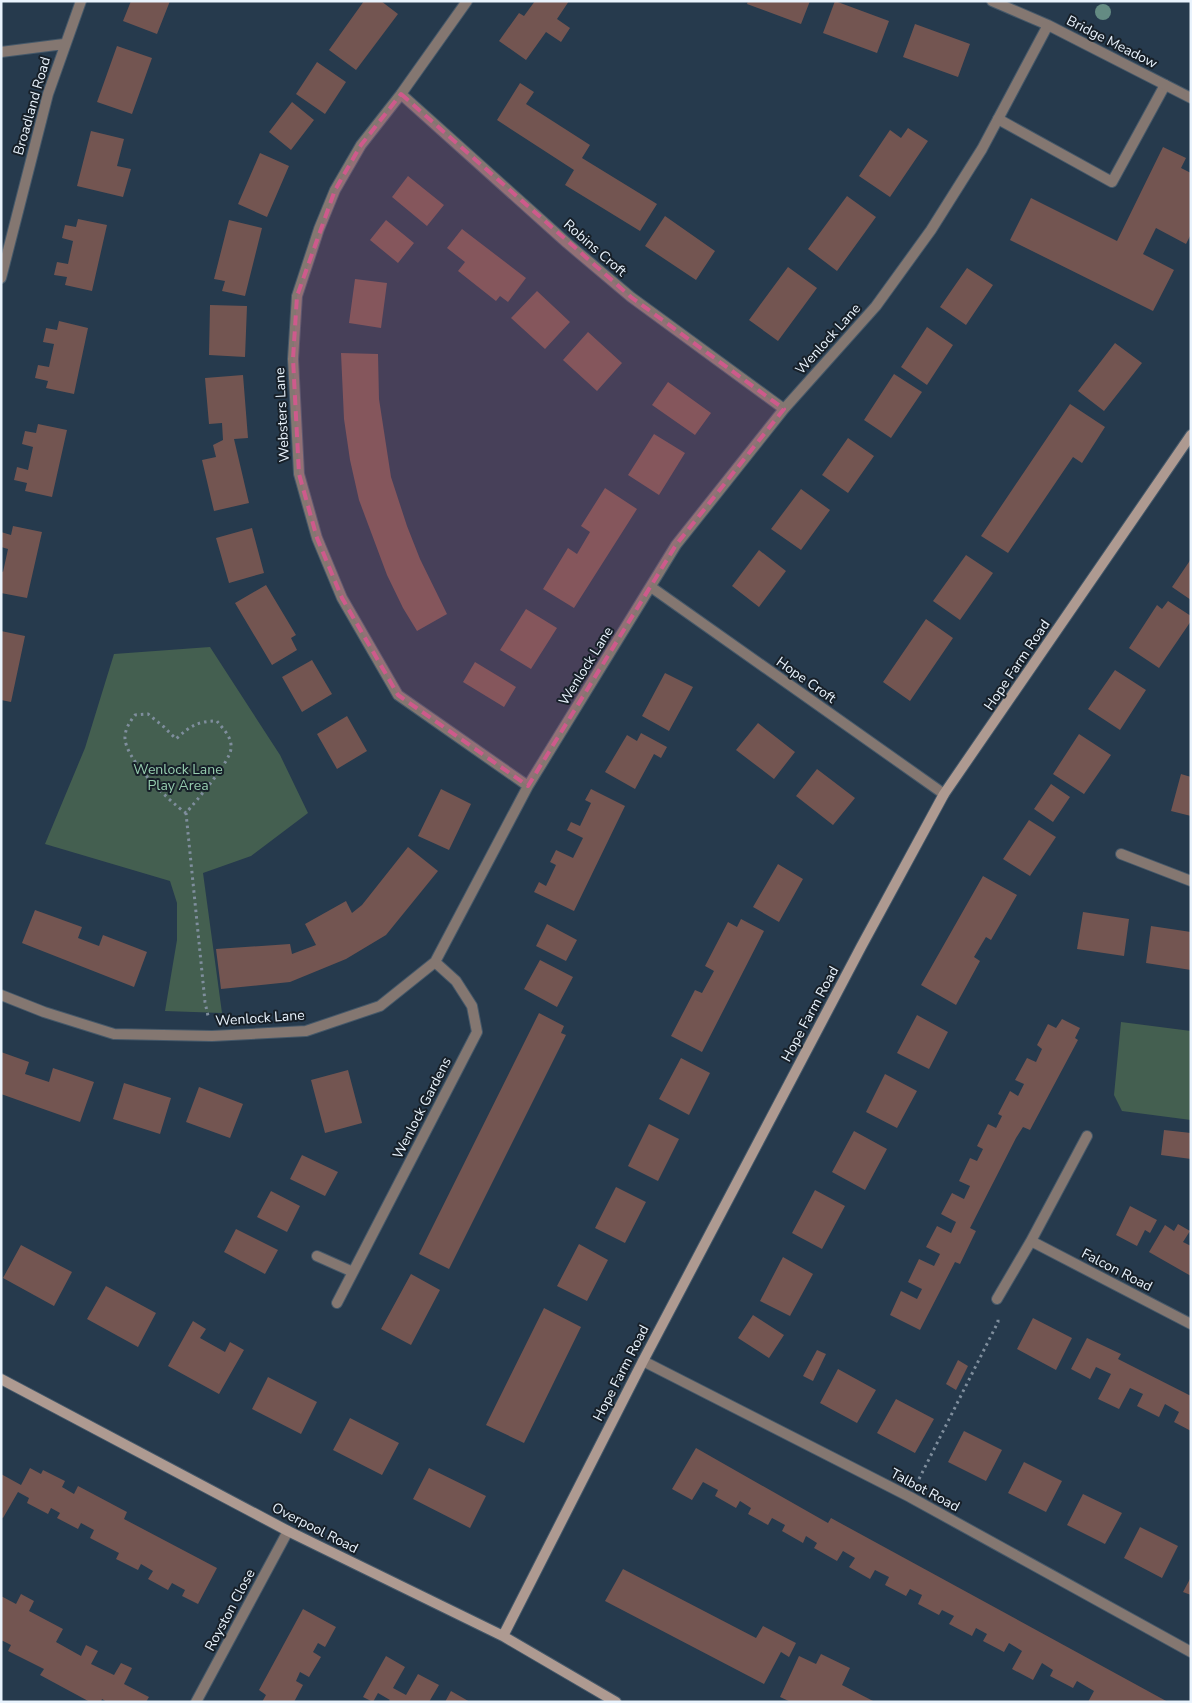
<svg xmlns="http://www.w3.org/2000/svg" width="1192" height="1703" font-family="'Nunito Sans',sans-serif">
	<rect width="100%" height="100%" fill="#263a4d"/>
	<path fill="#445f50" d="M210 647 280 755 308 813 251 856 203 873 222 1013 165 1011 177 940V903L170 881 45 844 85 748 114 654Z
		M1121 1022 1191 1031V1120L1122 1111 1114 1095Z"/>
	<path fill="#735551" d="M131 1H170L157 34 123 21Z
		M364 1H381L398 14 356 70 329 50Z
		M535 1H569L557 19 570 28 561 42 546 32 526 60 499 41 519 13 524 16Z
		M748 1H810L801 24 747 4Z
		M835 1 889 21 877 53 823 33Z
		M915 24 970 44 958 77 903 57Z
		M117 46 152 58 132 114 97 102Z
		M317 62 346 82 325 114 296 94Z
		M520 83 534 92 526 104 590 145 582 158 657 204 640 231 565 185 574 170 497 120Z
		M292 102 314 120 291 150 269 132Z
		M908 128 928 141 890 197 859 176 890 130 901 138Z
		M91 131 124 139 117 166 131 169 123 197 77 186Z
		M1163 147 1186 158 1181 168 1191 173V234L1186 244 1156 228 1143 254 1174 270 1153 311 1010 240 1031 198 1117 241Z
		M260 153 289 166 267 217 238 204Z
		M408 176 444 205 427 226 392 197Z
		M847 196 876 217 837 271 808 249Z
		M665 216 715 251 696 280 645 246Z
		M78 219 107 225 92 291 65 285 67 277 54 275 57 262 68 264 73 241 62 238 65 225 76 227Z
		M229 220 262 228 245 296 222 291 225 281 214 279Z
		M386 220 414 243 398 263 370 240Z
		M462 229 526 278 508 302 500 296 496 301 458 271 465 262 447 248Z
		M788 267 817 288 778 341 749 320Z
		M967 268 993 285 966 325 940 307Z
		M355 279 387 283 381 328 349 323Z
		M537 291 570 322 545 349 511 318Z
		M210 305 247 306 245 357 209 355Z
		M59 321 88 328 74 394 46 388 48 381 35 378 38 365 49 367 54 344 43 342 46 328 57 330Z
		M927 327 953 345 927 385 901 367Z
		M588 332 622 363 597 391 563 360Z
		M1115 343 1142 363 1104 411 1078 391Z
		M341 353 378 354 379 399 391 477 407 526 420 559 447 614 417 631 403 608 387 575 359 500 350 460 344 419Z
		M894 374 922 392 891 438 864 420Z
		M243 375 248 438 234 439 249 503 214 511 202 460 216 457 213 445 223 440 222 423 209 424 205 378Z
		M668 382 711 413 695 435 652 405Z
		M1070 404 1105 427 1082 463 1073 457 1008 553 981 536Z
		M38 424 67 430 52 497 25 491 27 483 14 480 17 467 28 470 33 447 22 444 25 431 36 433Z
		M654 434 685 453 659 495 628 475Z
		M848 438 874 456 848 493 822 475Z
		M605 488 637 509 574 608 543 589 568 548 577 554 590 532 581 526Z
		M801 489 830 510 801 550 771 529Z
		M13 526 42 532 27 598 1 593V571L3 572 8 549 1 547V532L11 535Z
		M252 528 264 573 229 583 216 538Z
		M759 550 786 571 759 607 732 586Z
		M966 555 993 573 960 620 933 601Z
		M1191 559V600L1172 587Z
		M266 585 296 635 291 638 297 650 272 665 235 603Z
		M1168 601 1191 616V621L1159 668 1129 648 1157 605 1162 609Z
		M526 609 557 628 531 669 500 650Z
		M926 619 953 638 910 701 883 682Z
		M1 631 25 636 11 702 1 700Z
		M312 660 332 694 302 712 282 677Z
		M475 662 516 687 504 707 463 682Z
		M1115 670 1146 690 1120 730 1088 709Z
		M665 673 693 687 669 731 642 716Z
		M347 716 367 751 337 769 317 734Z
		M758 723 795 752 774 779 736 750Z
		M641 733 667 747 661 758 654 754 635 789 605 772 627 735 637 741Z
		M1079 734 1111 755 1084 794 1053 774Z
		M817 769 855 798 833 825 796 796Z
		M1181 774 1191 777V816L1171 811Z
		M1051 784 1070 797 1053 822 1034 809Z
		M441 789 471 804 449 850 418 836Z
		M591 789 625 806 574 911 534 892 539 882 546 886 556 865 550 862 556 850 573 858 583 838 567 830 571 822 580 826 591 803 585 800Z
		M1029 820 1056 837 1030 876 1003 859Z
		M408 847 438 871 386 935 346 959 290 982 221 989 216 949 290 944 292 954 316 945 305 924 346 901 352 913 362 905Z
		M778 864 803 879 779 922 753 907Z
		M983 876 1017 895 991 940 986 937 974 957 980 961 956 1005 921 985Z
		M35 910 82 927 78 938 99 946 103 935 147 952 134 987 22 943Z
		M1083 912 1129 919 1124 956 1077 949Z
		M741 919 764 931 702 1052 671 1036 695 990 702 993 714 971 705 966 728 922 737 927Z
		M547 924 577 940 566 961 536 946Z
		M1151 926 1191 932V970L1146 963Z
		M540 960 573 977 557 1007 524 989Z
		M539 1013 564 1026 561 1033 566 1035 449 1269 419 1254Z
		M917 1015 948 1032 929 1069 897 1053Z
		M1062 1019 1080 1028 1075 1038 1078 1040 1030 1130 1023 1127 1016 1138 970 1228 976 1231 960 1264 955 1262 920 1330 890 1315 901 1291 917 1299 922 1289 908 1282 919 1259 934 1266 940 1254 926 1247 937 1226 951 1233 956 1222 941 1214 952 1193 964 1199 970 1186 959 1181 970 1158 977 1161 983 1149 977 1146 988 1124 996 1128 1002 1116 998 1114 1010 1091 1018 1096 1024 1084 1015 1080 1027 1058 1036 1062 1042 1049 1037 1045 1048 1024 1056 1028Z
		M1 1052 29 1062 25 1074 49 1082 53 1068 94 1082 80 1122 1 1094Z
		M681 1058 710 1073 689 1115 659 1099Z
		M348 1070 362 1123 325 1133 311 1080Z
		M885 1074 917 1091 897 1128 866 1112Z
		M124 1083 171 1098 160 1134 113 1119Z
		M199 1087 243 1104 230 1138 186 1122Z
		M649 1124 679 1139 658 1181 628 1166Z
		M1164 1130 1191 1133V1159L1161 1155Z
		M854 1131 887 1149 865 1190 832 1172Z
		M302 1155 338 1172 325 1196 290 1179Z
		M616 1187 646 1202 625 1243 595 1228Z
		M815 1190 845 1206 822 1249 792 1233Z
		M271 1191 300 1206 287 1232 257 1217Z
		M1130 1206 1157 1220 1150 1233 1145 1230 1137 1246 1116 1235Z
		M1178 1224 1190 1231 1183 1242 1191 1246V1276L1149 1252 1165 1225 1174 1231Z
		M236 1229 278 1250 265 1274 224 1252Z
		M579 1244 608 1260 587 1301 557 1286Z
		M21 1245 72 1272 54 1306 3 1278Z
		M783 1257 813 1274 790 1316 760 1301Z
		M411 1274 440 1290 411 1345 381 1329Z
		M106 1286 156 1313 138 1347 87 1319Z
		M544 1308 581 1327 524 1443 486 1425Z
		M753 1315 784 1335 769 1358 738 1338Z
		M1033 1318 1072 1338 1056 1370 1017 1349Z
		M193 1321 206 1329 200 1338 225 1352 230 1342 244 1350 219 1394 168 1366Z
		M1087 1338 1121 1354 1118 1359 1191 1396V1431L1174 1422 1179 1412 1165 1404 1159 1417 1137 1406 1143 1394 1130 1388 1119 1409 1098 1399 1111 1374 1096 1367 1090 1379 1071 1369Z
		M817 1350 826 1354 813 1381 803 1376Z
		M958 1360 968 1366 956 1390 946 1384Z
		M838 1369 876 1390 857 1423 820 1403Z
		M268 1377 317 1402 301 1434 252 1409Z
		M896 1399 934 1419 915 1453 877 1433Z
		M350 1418 399 1443 382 1475 333 1450Z
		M964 1431 1002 1450 986 1481 948 1462Z
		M696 1448 828 1523 831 1518 1168 1702H1088L1094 1691 1077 1681 1073 1688 1050 1676 1053 1670 1042 1663 1033 1680 1012 1669 1022 1651 1009 1643 1004 1652 983 1641 987 1634 976 1628 972 1636 949 1624 954 1616 942 1610 939 1615 918 1604 922 1595 910 1589 906 1596 885 1585 889 1577 875 1570 870 1579 849 1567 855 1558 843 1551 837 1561 814 1548 817 1543 806 1536 803 1543 782 1531 785 1525 772 1518 768 1525 748 1514 751 1508 740 1501 736 1508 715 1496 718 1490 703 1482 692 1500 672 1489Z
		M1024 1462 1062 1481 1046 1512 1008 1493Z
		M30 1468 41 1474 43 1470 65 1481 62 1487 74 1494 78 1486 127 1512 124 1519 217 1568 198 1604 182 1596 185 1590 172 1583 168 1590 148 1579 153 1571 141 1564 138 1570 116 1559 119 1553 90 1538 94 1530 81 1523 78 1529 57 1518 60 1513 51 1508 48 1514 27 1503 29 1498 18 1492 3 1518 1 1517V1474L21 1485Z
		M429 1468 486 1496 470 1528 413 1499Z
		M1083 1494 1122 1513 1105 1544 1067 1525Z
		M1140 1527 1178 1546 1162 1578 1124 1558Z
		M623 1569 756 1638 763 1626 796 1643 789 1657 781 1652 764 1684 605 1601Z
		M1191 1577V1595L1183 1592Z
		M21 1594 34 1601 29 1611 63 1629 56 1642 81 1656 86 1645 98 1651 91 1664 114 1675 121 1663 132 1668 124 1684 149 1697 146 1702H107L102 1699 101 1702H90L40 1675 44 1669 8 1651 11 1645 1 1640V1596L16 1604Z
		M303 1609 336 1627 325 1647 318 1643 313 1652 321 1657 309 1677 300 1672 296 1681 303 1685 294 1702H262L266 1695 259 1690Z
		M821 1654 850 1668 842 1685 875 1702H791L780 1697 799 1656 816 1664Z
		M386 1656 405 1667 393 1688 406 1695 418 1674 439 1685 429 1702H388L390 1700 378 1693 373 1702 363 1697Z
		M451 1691 470 1702H445Z"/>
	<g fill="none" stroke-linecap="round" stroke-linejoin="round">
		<defs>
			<path id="lane" d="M998 119 1112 182 1165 85"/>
			<path id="street" d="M467 1 401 94 361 145 335 190 319 229 297 296 293 359 299 474 317 538 342 598 398 695 528 786
				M992 1 1048 25 1191 98
				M1 52 64 44
				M401 94 567 243 631 297 784 409
				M1 278 48 94 81 1
				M651 587 944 794
				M1121 854 1191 881
				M1 995 44 1012 114 1034 212 1036 306 1031 380 1006 435 962 528 786 676 545 784 409 876 306 931 230 982 149 1048 25
				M1031 1241 1087 1136
				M317 1256 353 1272
				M997 1299 1031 1241 1191 1324
				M337 1303 477 1032 472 1006 456 981 435 962
				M643 1361 910 1497 1191 1652
				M196 1702 288 1531"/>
			<path id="secondary" d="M1 1379 288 1531 503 1636 616 1702
				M503 1636 643 1361 861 947 944 794 1191 435"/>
		</defs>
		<use href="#lane" stroke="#455869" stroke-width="12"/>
		<use href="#street" stroke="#455869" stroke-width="12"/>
		<use href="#secondary" stroke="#455869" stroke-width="12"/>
		<path stroke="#7f8e9d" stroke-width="3" stroke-dasharray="2.5 4" stroke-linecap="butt" d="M186 813C169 801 123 758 125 736 126 727 130 722 135 715L148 714 164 727 176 739C190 726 198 721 217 721 223 729 232 737 231 748 231 761 196 801 186 813L205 1002 208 1016
			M919 1479 998 1322V1319"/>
		<use href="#lane" stroke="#847771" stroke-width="10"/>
		<use href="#street" stroke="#847771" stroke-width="10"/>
		<use href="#secondary" stroke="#ae9a91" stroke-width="10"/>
	</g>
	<circle fill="#648b83" cx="1103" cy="12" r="8"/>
	<path fill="#ce5a8c" fill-opacity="0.2" stroke="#ce5a8c" stroke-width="4" stroke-dasharray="10 6" stroke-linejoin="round" d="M401 94 631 297 784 409 676 545 528 786 398 695 342 598 317 538 299 474 293 359 297 296 335 190 361 145Z"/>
	<g text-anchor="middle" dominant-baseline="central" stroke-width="4" stroke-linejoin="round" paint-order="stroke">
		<g font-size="14" fill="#e9f3fd" stroke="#172029">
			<text transform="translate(1112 42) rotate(27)">Bridge Meadow</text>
			<text transform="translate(32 106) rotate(-74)">Broadland Road</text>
			<text transform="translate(595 248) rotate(41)">Robins Croft</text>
			<text transform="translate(828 339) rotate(-48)">Wenlock Lane</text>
			<text transform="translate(282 415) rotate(-93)">Websters Lane</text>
			<text transform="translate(1017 665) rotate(-56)">Hope Farm Road</text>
			<text transform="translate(586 666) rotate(-58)">Wenlock Lane</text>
			<text transform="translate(806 680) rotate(35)">Hope Croft</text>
			<text transform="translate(810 1014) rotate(-62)">Hope Farm Road</text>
			<text transform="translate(260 1018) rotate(-4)">Wenlock Lane</text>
			<text transform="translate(422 1108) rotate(-63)">Wenlock Gardens</text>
			<text transform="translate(1117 1270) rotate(27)">Falcon Road</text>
			<text transform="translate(621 1373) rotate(-63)">Hope Farm Road</text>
			<text transform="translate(925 1490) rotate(28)">Talbot Road</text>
			<text transform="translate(315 1528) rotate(27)">Overpool Road</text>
			<text transform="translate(230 1610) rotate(-62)">Royston Close</text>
		</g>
		<g font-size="14" fill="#96cdaf" stroke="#172029">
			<text x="178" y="769">Wenlock Lane<tspan x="178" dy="16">Play Area</tspan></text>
		</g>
	</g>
	<rect width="1192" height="1703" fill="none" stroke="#e9f3fd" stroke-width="5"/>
</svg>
